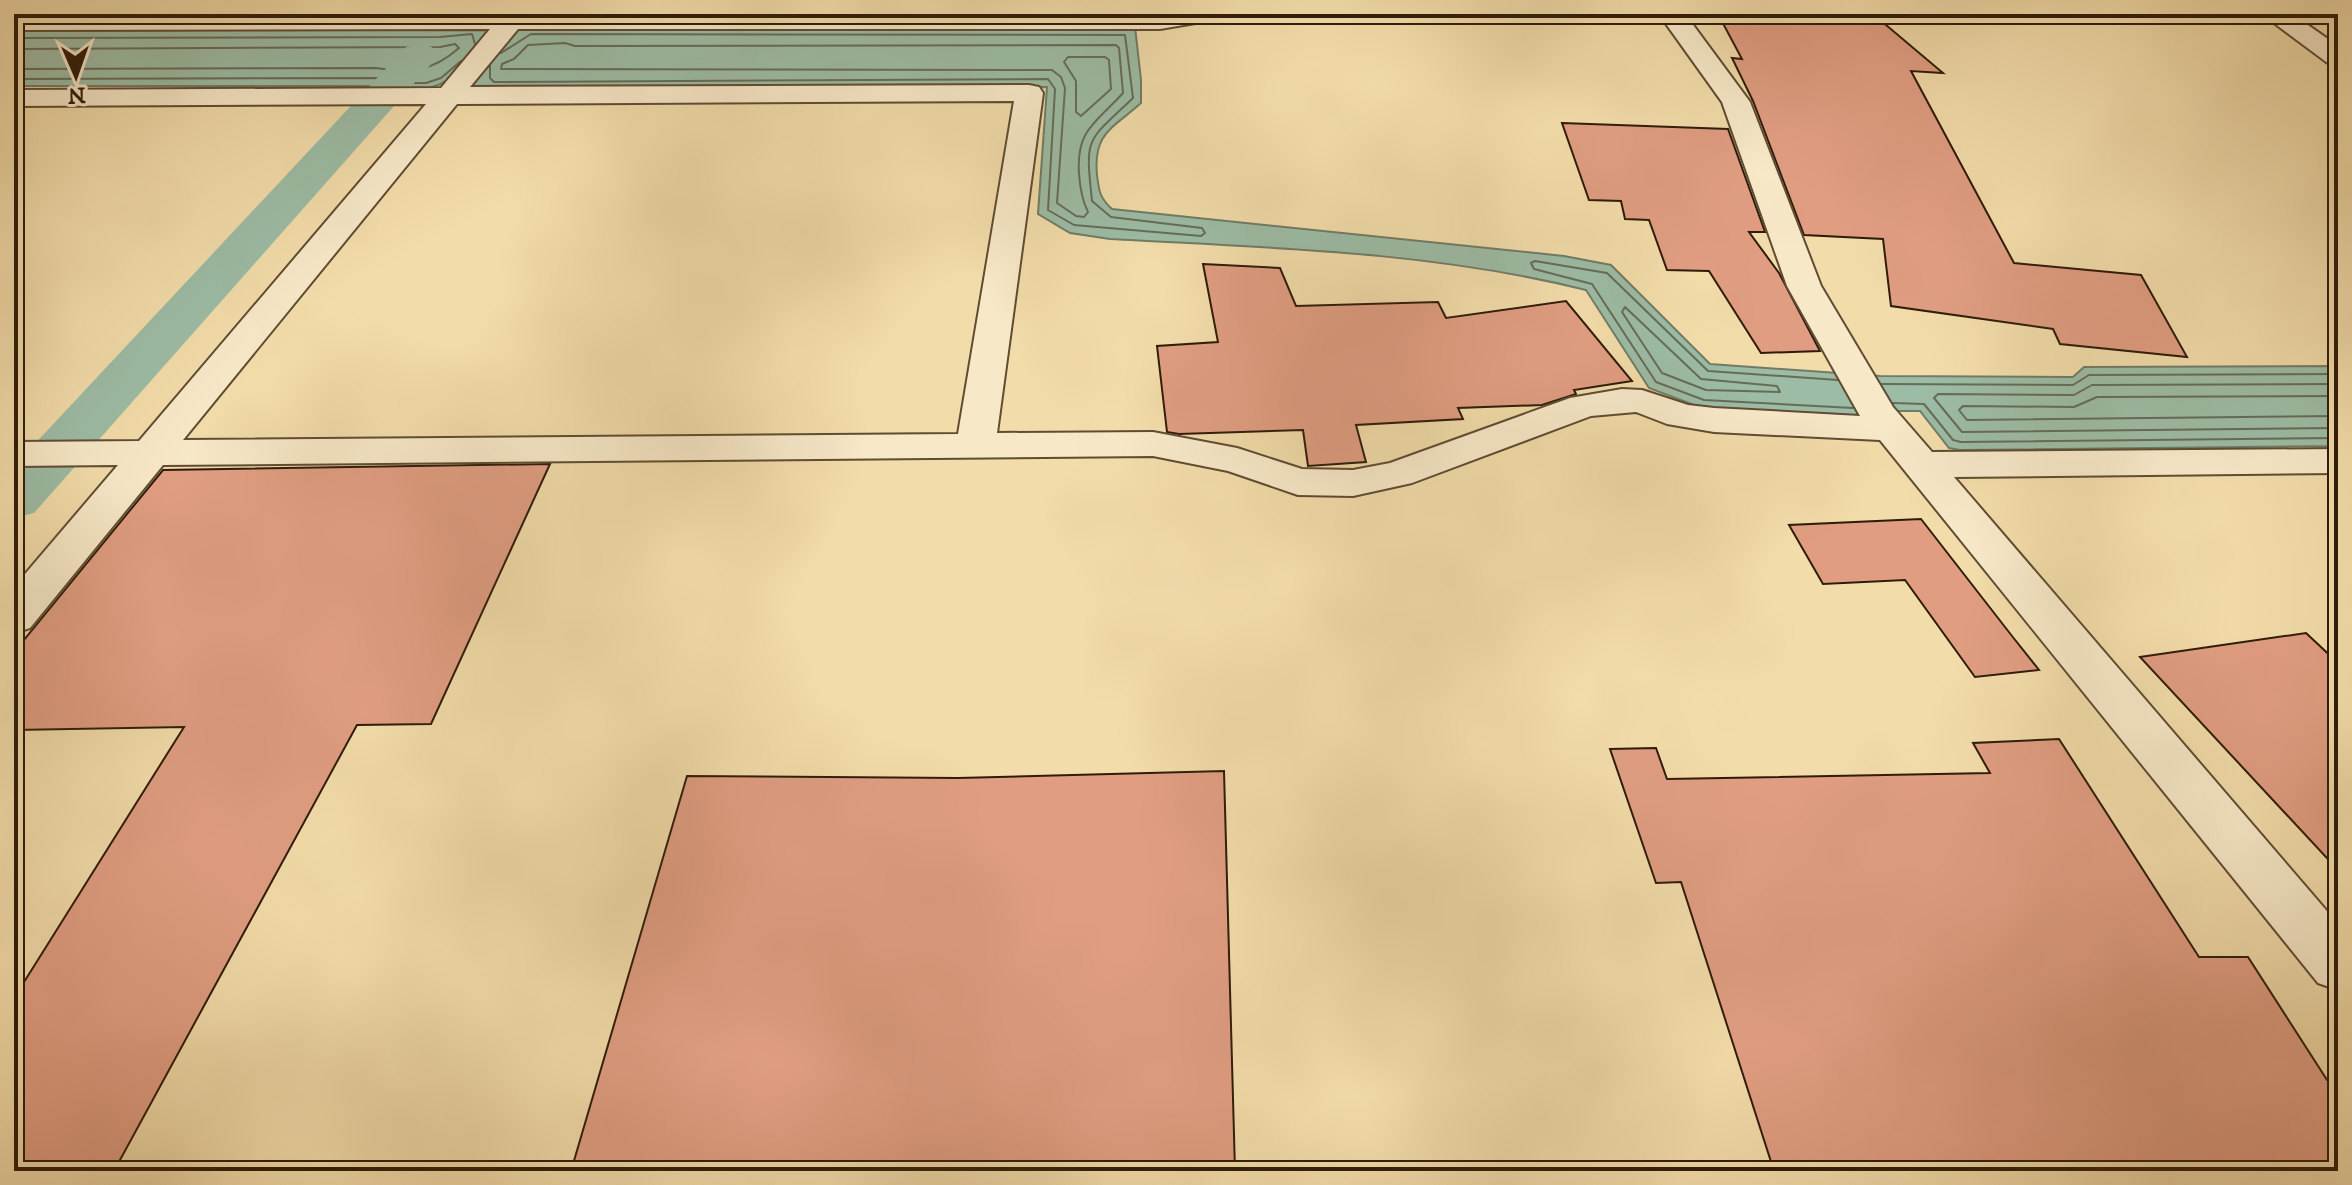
<svg xmlns="http://www.w3.org/2000/svg" width="2352" height="1185" font-family="'IM FELL DW Pica',serif">
	<rect width="100%" height="100%" fill="#f2dcaa"/>
	<filter id="stains"><feTurbulence type="fractalNoise" baseFrequency=".0025" numOctaves="4"/><feColorMatrix values="0 0 0 0 .2 0 0 0 0 .09 0 0 0 0 .02 0 0 0 .5 -.17"/></filter>
	<radialGradient id="worn" r=".72"><stop offset=".6" stop-color="#630" stop-opacity="0"/><stop offset="1" stop-color="#630" stop-opacity=".3"/></radialGradient>
	<path fill="#9cbca5" stroke="#707c67" stroke-width="2" d="M443 26 517 29 530 26 1135 27 1141 80V103C1112 129 1093 133 1097 175 1099 192 1100 198 1112 209L1564 256 1611 265 1710 364 1880 376 2073 377 2084 367 2338 366V446L1960 450 1949 448 1920 411H1867L1869 417 1702 408 1649 388 1586 290C1430 251 1270 248 1110 239L1070 233 1038 214 1047 87 477 90 473 85 484 70 462 69C435 95 412 90 377 91L379 86H14V31L441 29Z"/>
	<g fill="none" stroke-linecap="round" stroke-linejoin="round">
		<path stroke="#656c58" stroke-width="2" d="M14 38 440 37 472 34 475 44
			M565 43 575 46 1116 45 1119 48 1123 93C1096 123 1076 129 1079 174 1080 188 1082 200 1088 212L1084 217 1076 216 1057 203 1065 88 1061 77 1052 70 501 69 502 64 514 59 528 45Z
			M14 49 440 47 455 44 459 48C432 72 410 73 376 68L14 69
			M1068 57H1105L1109 60 1111 89 1081 116 1076 112V81L1064 62Z
			M490 66V78L494 82 1048 79 1055 89 1048 210 1074 225 1201 236 1205 233 1202 228 1111 217 1092 201C1085 135 1086 143 1133 98L1125 35 531 34 501 53
			M14 79 376 78 399 83H426L441 78 461 61
			M1625 307 1701 379 1777 386 1780 392 1706 390 1662 373 1622 312Z
			M1838 380 1708 371 1607 273 1535 261 1531 263 1534 269 1592 284 1656 382 1704 400 1853 408
			M1882 384 2073 385 2089 375 2338 374
			M2338 384 2092 385 2074 395 1938 394 1934 398 1962 432 2338 428
			M2338 396 2097 397 2074 407 1963 406 1959 410 1967 420 2338 416
			M1893 403 1924 404 1953 440 1961 442 2338 438"/>
		<path fill="#9cbca5" fill-rule="evenodd" d="M419 44 432 47 437 55 432 63 34 513 14 518V466L406 47Z"/>
	</g>
	<path fill="#e09d82" stroke="#2e1c0a" stroke-width="2" d="M1718 14H1791L1793 17 1873 14 1943 73 1911 71 2014 263 2141 275 2187 357 2060 344 2053 329 1891 306 1883 239 1804 235 1753 101 1732 58 1742 59Z
		M1562 123 1728 129 1765 232H1749L1779 273 1820 351 1761 353 1709 271 1667 270 1649 220 1625 219 1621 201 1589 200Z
		M1203 264 1280 268 1296 306 1438 302 1446 318 1566 301 1632 381 1574 390 1576 394 1542 405 1458 408 1463 419 1356 425 1366 462 1308 466 1303 430 1179 434 1167 432 1157 346 1218 342Z
		M550 464 431 724 357 725 114 1171H14V998L184 727 14 730V652L163 470Z
		M1921 519 2012 636 2039 670 1975 677 1905 580 1823 584 1789 525Z
		M2306 633 2338 663V870L2140 657Z
		M2059 739 2199 957H2248L2338 1097V1171H1774L1681 882 1656 883 1610 749 1656 748 1667 779 1990 773 1973 743Z
		M1224 771 1235 1171H571L687 776 958 778Z"/>
	<g fill="none" stroke-linecap="round" stroke-linejoin="round">
		<defs>
			<path id="minor" d="M14 14H1223L1219 19 1160 29H518L470 87 1029 85 1039 87 1043 93 997 433 1153 432 1237 448 1302 469 1353 470 1390 463 1570 398 1622 389 1642 390 1688 405 1714 408 1860 416 1787 286 1722 102 1659 14H1685L1750 102 1821 286 1893 407 1932 452 2338 449V473L1954 477 2338 924V990L2318 983 1880 440 1714 432 1667 424 1636 412 1591 416 1412 483 1353 496 1298 495 1228 471 1153 456 163 465 30 628 14 633V587L118 465 14 466V442L139 441 426 104 14 106V90L441 88 490 29 14 30ZM1014 101 958 434 183 440 457 104Z
				M2262 14H2292L2338 46V66L2329 64Z"/>
		</defs>
		<use href="#minor" stroke="#5f4c32" stroke-width="4"/>
		<use href="#minor" fill="#f7e8c8" fill-rule="evenodd"/>
	</g>
	<rect width="2352" height="1185" fill="none" stroke="#f2dcaa" stroke-width="48"/>
	<rect x="16" y="16" width="2320" height="1153" fill="none" stroke="#2e1c0a" stroke-width="4"/>
	<rect x="24" y="24" width="2304" height="1137" fill="none" stroke="#2e1c0a" stroke-width="2"/>
	<g transform="translate(76 76) rotate(178)" stroke="#f7e8c8" stroke-width="6" paint-order="stroke">
	<path d="M0-6L14 30L0 20L-14 30Z" fill="#2e1c0a"/>
	<text y="-12" font-size="22" font-weight="bold" text-anchor="middle" fill="#2e1c0a">N</text>
	</g>
	<rect width="100%" height="100%" filter="url(#stains)"/>
	<rect width="100%" height="100%" fill="url(#worn)"/>
</svg>
